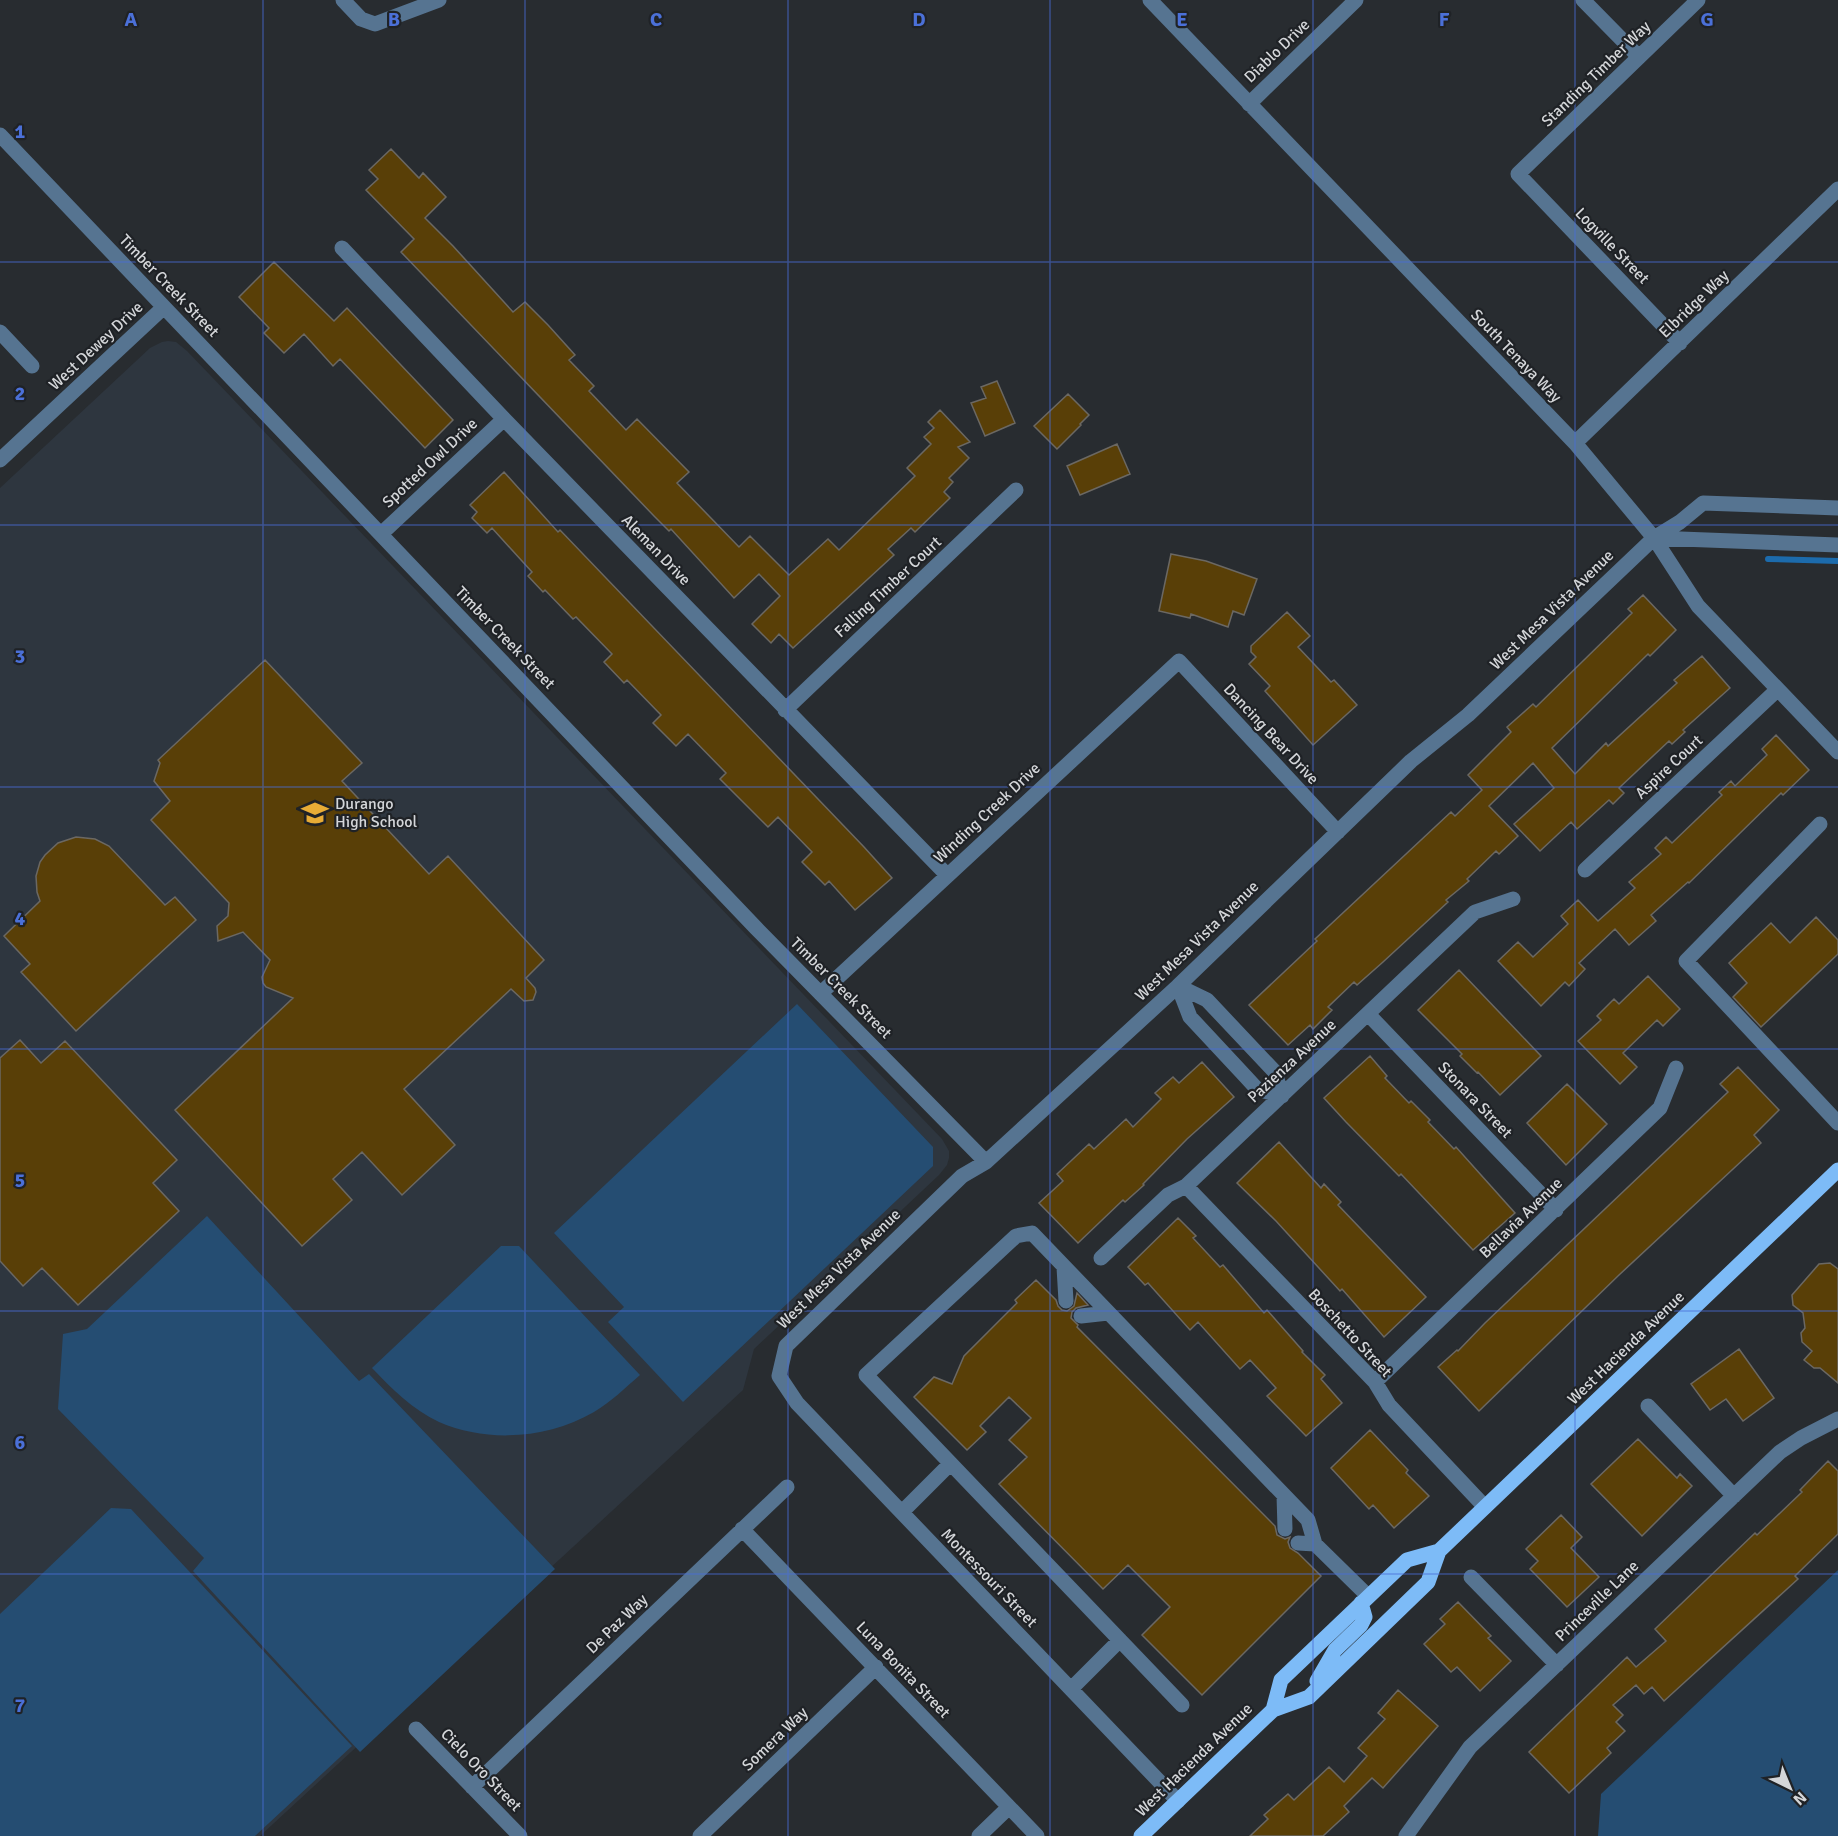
<svg xmlns="http://www.w3.org/2000/svg" width="1838" height="1836" font-family="Signika,sans-serif">
	<rect width="100%" height="100%" fill="#282c30"/>
	<path fill="#2e363f" d="M168 341 176 342 187 351 942 1139 949 1151V1158L947 1165 939 1175 754 1349 743 1390 260 1836H0V488L150 348 162 342Z"/>
	<path fill="#254d72" d="M797 1004 933 1147V1166L683 1402 608 1322 624 1307 554 1233Z
		M207 1216 359 1381 369 1374 555 1569 360 1752 193 1571 204 1558 58 1409 63 1334 87 1329Z
		M501 1246H519L640 1375C625 1388 611 1402 594 1412 547 1439 488 1443 439 1422 413 1410 391 1388 372 1368Z
		M111 1508 131 1509 352 1746 255 1836H0V1614Z
		M1838 1570V1836H1598L1601 1794Z"/>
	<g fill="none" stroke-linecap="round" stroke-linejoin="round">
		<path stroke="#1c6bac" stroke-width="6" d="M1768 559 1838 561"/>
	</g>
	<path fill="#593f07" stroke="#6b6863" stroke-width="1.5" d="M391 149 419 178 423 173 446 197 425 218 453 246 513 312 525 302 548 325 575 355 569 360 594 386 589 391 626 430 637 419 689 472 677 483 739 547 750 536 789 575 828 539 839 550 915 476 907 468 931 444 924 437 934 428 928 422 940 410 970 442 958 447 969 458 949 478 953 482 944 492 950 498 915 532 911 528 888 549 894 555 793 648 779 634 771 643 752 624 780 596 759 574 734 598 671 529 669 531 654 516 401 252 414 239 366 190 378 179 369 170Z
		M274 262 334 321 347 308 453 420 425 448 340 359 333 366 304 334 284 353 264 333 269 328 239 297Z
		M997 381 1015 423 985 436 971 403 986 398 981 387Z
		M1068 394 1089 415 1080 424 1081 425 1057 449 1034 426Z
		M1117 444 1130 474 1080 495 1067 466Z
		M504 472 558 532 560 530 864 847 892 878 855 910 829 881 825 885 802 862 812 852 778 817 768 827 720 779 726 773 688 734 676 746 653 723 661 715 627 680 624 683 604 662 612 654 576 617 573 619 545 590 543 592 528 576 532 572 492 528 487 533 472 518 477 512 470 505Z
		M1171 554 1206 561 1257 579 1244 615 1233 611 1228 627 1191 614 1190 618 1159 611Z
		M1643 595 1676 630 1650 656 1648 654 1552 748 1575 774 1606 743 1608 746 1677 683 1674 680 1702 656 1730 688 1683 730 1685 732 1672 744 1669 741 1619 788 1624 793 1613 804 1609 800 1577 829 1571 822 1540 851 1514 824 1554 788 1533 763 1489 806 1518 836 1499 854 1496 851 1467 879 1469 881 1446 900 1448 902 1383 962 1357 985 1354 982 1328 1007 1332 1010 1313 1029 1310 1025 1288 1045 1249 1005 1317 941 1315 939 1451 812 1455 816 1482 790 1468 775 1511 732 1507 727 1533 704 1536 707 1632 613 1628 609Z
		M1287 612 1310 636 1298 647 1331 682 1334 680 1357 705 1313 745 1265 691 1270 686 1249 664 1256 657 1251 652V646Z
		M265 660 362 763 342 781 429 874 448 856 544 960 526 978 535 988 536 992 533 1000 524 1001 511 989 404 1089 455 1145 402 1195 362 1152 333 1179 352 1200 302 1246 175 1110 293 998 266 987 263 983 262 977 270 960 243 932 218 941 217 926 228 916 229 903 151 820 170 801 154 781 160 763 158 760Z
		M1776 735 1809 770 1783 795 1781 793 1689 883 1688 882 1651 915 1656 921 1629 945 1615 929 1579 963 1585 969 1569 986 1565 982 1541 1006 1498 961 1518 942 1533 957 1568 924 1561 916 1578 900 1598 921 1635 888 1629 882 1661 854 1655 848 1666 837 1672 843 1722 795 1719 792 1731 781 1735 786 1767 755 1762 749Z
		M76 837 95 839 109 846 165 905 175 897 196 920 76 1031 21 972 30 964 4 936 40 901 37 892 36 876 40 862 45 855 58 843Z
		M1816 917 1838 940V954L1761 1027 1733 997 1747 983 1729 963 1771 923 1790 943Z
		M1459 970 1541 1056 1500 1095 1478 1072 1477 1073 1460 1056 1462 1054 1418 1010Z
		M1648 976 1680 1009 1663 1026 1657 1020 1623 1053 1637 1067 1620 1084 1578 1041 1601 1020 1597 1016 1614 999 1619 1004Z
		M20 1040 41 1063 65 1041 177 1160 153 1183 179 1211 78 1305 42 1268 23 1286 0 1261V1058Z
		M1370 1056 1387 1076 1385 1078 1409 1103 1411 1101 1430 1120 1428 1122 1454 1149 1456 1147 1515 1213 1473 1250 1401 1174 1399 1176 1346 1122 1324 1098Z
		M1202 1062 1234 1097 1187 1139 1143 1184 1144 1185 1125 1202 1123 1200 1078 1243 1039 1203 1063 1181 1057 1174 1089 1144 1094 1149 1126 1119 1133 1127 1161 1099 1155 1093 1173 1077 1179 1083Z
		M1738 1067 1779 1110 1754 1135 1761 1143 1619 1275 1479 1411 1438 1367 1457 1350 1458 1351 1485 1323 1728 1092 1720 1084Z
		M1567 1084 1607 1124 1566 1165 1527 1123Z
		M1279 1142 1321 1188 1324 1184 1341 1202 1338 1205 1426 1297 1384 1337 1342 1289 1340 1291 1276 1221 1237 1183Z
		M1178 1218 1196 1236 1193 1238 1220 1267 1223 1265 1264 1313 1267 1310 1303 1351 1302 1352 1325 1375 1321 1379 1342 1403 1306 1436 1267 1396 1276 1388 1250 1360 1240 1369 1198 1322 1190 1330 1148 1283 1145 1285 1128 1267Z
		M1830 1263 1838 1269V1383L1820 1368H1814L1804 1360 1812 1351 1802 1342 1801 1333 1805 1328 1803 1313 1793 1305 1792 1295 1819 1264Z
		M1036 1280 1056 1300 1058 1306 1062 1310 1067 1311 1074 1306 1077 1293 1088 1305 1076 1308 1072 1312 1071 1318 1078 1325 1077 1327 1275 1526 1277 1535 1285 1539 1290 1537 1288 1542 1290 1548 1298 1553 1321 1576 1202 1695 1142 1635 1170 1607 1128 1565 1103 1589 999 1484 1027 1457 1009 1440 1031 1418 1009 1397 980 1426 986 1432 967 1450 914 1397 934 1377 952 1384 964 1356 1017 1303 1015 1300Z
		M1739 1349 1774 1398 1743 1421 1726 1399 1710 1410 1691 1384Z
		M1370 1430 1408 1470 1406 1473 1429 1496 1394 1528 1373 1505 1369 1509 1331 1468Z
		M1638 1439 1677 1478 1680 1474 1692 1486 1642 1536 1591 1484Z
		M1828 1461 1838 1471V1534L1795 1576 1798 1579 1664 1701 1652 1687 1644 1694 1636 1685 1613 1705 1623 1715 1616 1722 1625 1731 1607 1748 1611 1753 1569 1793 1529 1752 1627 1657 1636 1667 1666 1641 1655 1629 1755 1533 1757 1535 1802 1492 1800 1490Z
		M1561 1515 1582 1537 1571 1548 1599 1577 1567 1607 1530 1569 1538 1561 1526 1549Z
		M1458 1602 1491 1636 1488 1638 1511 1661 1480 1691 1457 1667 1451 1672 1424 1644 1445 1624 1440 1619Z
		M1398 1690 1438 1726 1383 1788 1372 1778 1344 1806 1349 1812 1323 1836H1250L1268 1819 1264 1815 1288 1794 1294 1800 1329 1767 1344 1782 1367 1756 1358 1748 1385 1719 1378 1713Z"/>
	<g fill="none" stroke-linecap="round" stroke-linejoin="round">
		<path stroke="#567491" stroke-width="15" d="M343 0 361 19 375 24 439 0
			M1150 0 1575 443 1654 538 1698 606 1838 752
			M1583 0 1639 57
			M1249 104 1356 0
			M0 135 756 928 986 1162
			M342 248 504 419 947 875
			M0 332 32 366
			M1680 343 1518 174 1698 0
			M1575 443 1838 189
			M0 460 164 307
			M381 534 504 419
			M1654 538 1838 545
			M785 710 1016 490
			M1820 824 1686 961 1838 1123
			M1585 870 1777 690
			M1178 986 1190 1017 1246 1077 1257 1089 1282 1096
			M1178 986 1207 1000 1275 1072 1282 1096
			M821 993 1179 661 1338 832
			M1368 1014 1556 1210
			M1186 1186 1375 1382 1389 1405 1485 1507
			M1101 1258 1168 1195 1186 1186 1475 912 1513 899
			M1064 1267 1066 1301
			M1081 1316 1108 1313
			M1375 1382 1660 1108 1676 1068
			M1648 1406 1734 1496
			M1284 1495 1285 1529
			M902 1512 950 1464
			M742 1529 1037 1836
			M1298 1543 1315 1544
			M1471 1577 1557 1665
			M1071 1689 1120 1640
			M1182 1705 866 1375 1016 1236 1032 1233 1308 1520 1315 1544 1368 1596
			M416 1729 520 1836
			M472 1787 787 1487
			M1178 1801 797 1403 779 1376 786 1346 962 1176 986 1162 1178 986 1411 761 1468 715 1654 538 1680 522 1703 503 1838 508
			M700 1836 876 1667
			M979 1836 1008 1808
			M1406 1836 1470 1747 1780 1452 1801 1438 1838 1419"/>
		<path stroke="#7dbbf7" stroke-width="15" d="M1317 1681 1335 1650 1361 1625 1365 1617 1361 1603
			M1273 1710 1281 1680 1407 1560 1439 1551
			M1141 1836 1273 1710 1309 1697 1428 1582 1439 1551 1838 1170"/>
	</g>
	<path fill="none" stroke="#4b70d8" stroke-width="1.5" stroke-opacity="0.55" d="M263 0V1836M525 0V1836M788 0V1836M1050 0V1836M1313 0V1836M1575 0V1836M0 262H1838M0 525H1838M0 787H1838M0 1049H1838M0 1311H1838M0 1574H1838"/>
	<defs>
		<symbol id="school-bare" viewBox="-9 -9 18 18"><path d="M0-5L7-2L0 1L-7-2ZM-4 1L0 2.5L4 1V4Q0 6-4 4Z" fill="#e7ac36" stroke="#1f2226" stroke-width="2.5" paint-order="stroke"/></symbol>
	</defs>
	<g fill-rule="evenodd">
		<use href="#school-bare" x="296" y="794" width="38" height="38"/>
	</g>
	<g text-anchor="middle" dominant-baseline="central" stroke-width="4.5" stroke-linejoin="round" paint-order="stroke">
		<g font-size="16" fill="#d4d6d9" stroke="#1f2226">
			<text transform="translate(1277 51) rotate(-44)">Diablo Drive</text>
			<text transform="translate(1596 74) rotate(-44)">Standing Timber Way</text>
			<text transform="translate(1612 246) rotate(46)">Logville Street</text>
			<text transform="translate(169 286) rotate(46)">Timber Creek Street</text>
			<text transform="translate(1694 304) rotate(-44)">Elbridge Way</text>
			<text transform="translate(96 346) rotate(-43)">West Dewey Drive</text>
			<text transform="translate(1516 356) rotate(46)">South Tenaya Way</text>
			<text transform="translate(430 463) rotate(-43)">Spotted Owl Drive</text>
			<text transform="translate(656 550) rotate(46)">Aleman Drive</text>
			<text transform="translate(888 587) rotate(-43)">Falling Timber Court</text>
			<text transform="translate(1552 610) rotate(-44)">West Mesa Vista Avenue</text>
			<text transform="translate(505 638) rotate(46)">Timber Creek Street</text>
			<text transform="translate(1271 734) rotate(47)">Dancing Bear Drive</text>
			<text transform="translate(1669 767) rotate(-43)">Aspire Court</text>
			<text transform="translate(987 813) rotate(-43)">Winding Creek Drive</text>
			<text transform="translate(1197 941) rotate(-44)">West Mesa Vista Avenue</text>
			<text transform="translate(841 988) rotate(45)">Timber Creek Street</text>
			<text transform="translate(1292 1061) rotate(-43)">Pazienza Avenue</text>
			<text transform="translate(1475 1100) rotate(46)">Stonara Street</text>
			<text transform="translate(1521 1218) rotate(-44)">Bellavia Avenue</text>
			<text transform="translate(839 1269) rotate(-44)">West Mesa Vista Avenue</text>
			<text transform="translate(1350 1333) rotate(47)">Boschetto Street</text>
			<text transform="translate(1626 1348) rotate(-44)">West Hacienda Avenue</text>
			<text transform="translate(989 1578) rotate(46)">Montessouri Street</text>
			<text transform="translate(1597 1601) rotate(-44)">Princeville Lane</text>
			<text transform="translate(617 1624) rotate(-44)">De Paz Way</text>
			<text transform="translate(903 1670) rotate(46)">Luna Bonita Street</text>
			<text transform="translate(775 1739) rotate(-44)">Somera Way</text>
			<text transform="translate(1194 1760) rotate(-44)">West Hacienda Avenue</text>
			<text transform="translate(481 1770) rotate(46)">Cielo Oro Street</text>
		</g>
		<g font-size="16" fill="#d4d6d9" stroke="#1f2226" text-anchor="start">
			<text x="335" y="804">Durango<tspan x="335" dy="18">High School</tspan></text>
		</g>
	</g>
	<g font-size="20" text-anchor="middle" font-weight="bold" fill="#4b70d8" stroke="#1f2226" stroke-width="4.5" stroke-linejoin="round" paint-order="stroke">
		<text x="131" y="26">A</text>
		<text x="394" y="26">B</text>
		<text x="656" y="26">C</text>
		<text x="919" y="26">D</text>
		<text x="1182" y="26">E</text>
		<text x="1444" y="26">F</text>
		<text x="1707" y="26">G</text>
		<text x="20" y="138">1</text>
		<text x="20" y="400">2</text>
		<text x="20" y="663">3</text>
		<text x="20" y="925">4</text>
		<text x="20" y="1187">5</text>
		<text x="20" y="1449">6</text>
		<text x="20" y="1712">7</text>
	</g>
	<g transform="translate(1790 1788) rotate(137)" stroke="#1f2226" stroke-width="4.5" paint-order="stroke">
	<path d="M0-4.5L10 22L0 15L-10 22Z" fill="#d4d6d9"/>
	<text y="-9" font-size="16" font-weight="bold" text-anchor="middle" fill="#d4d6d9">N</text>
	</g>
</svg>
